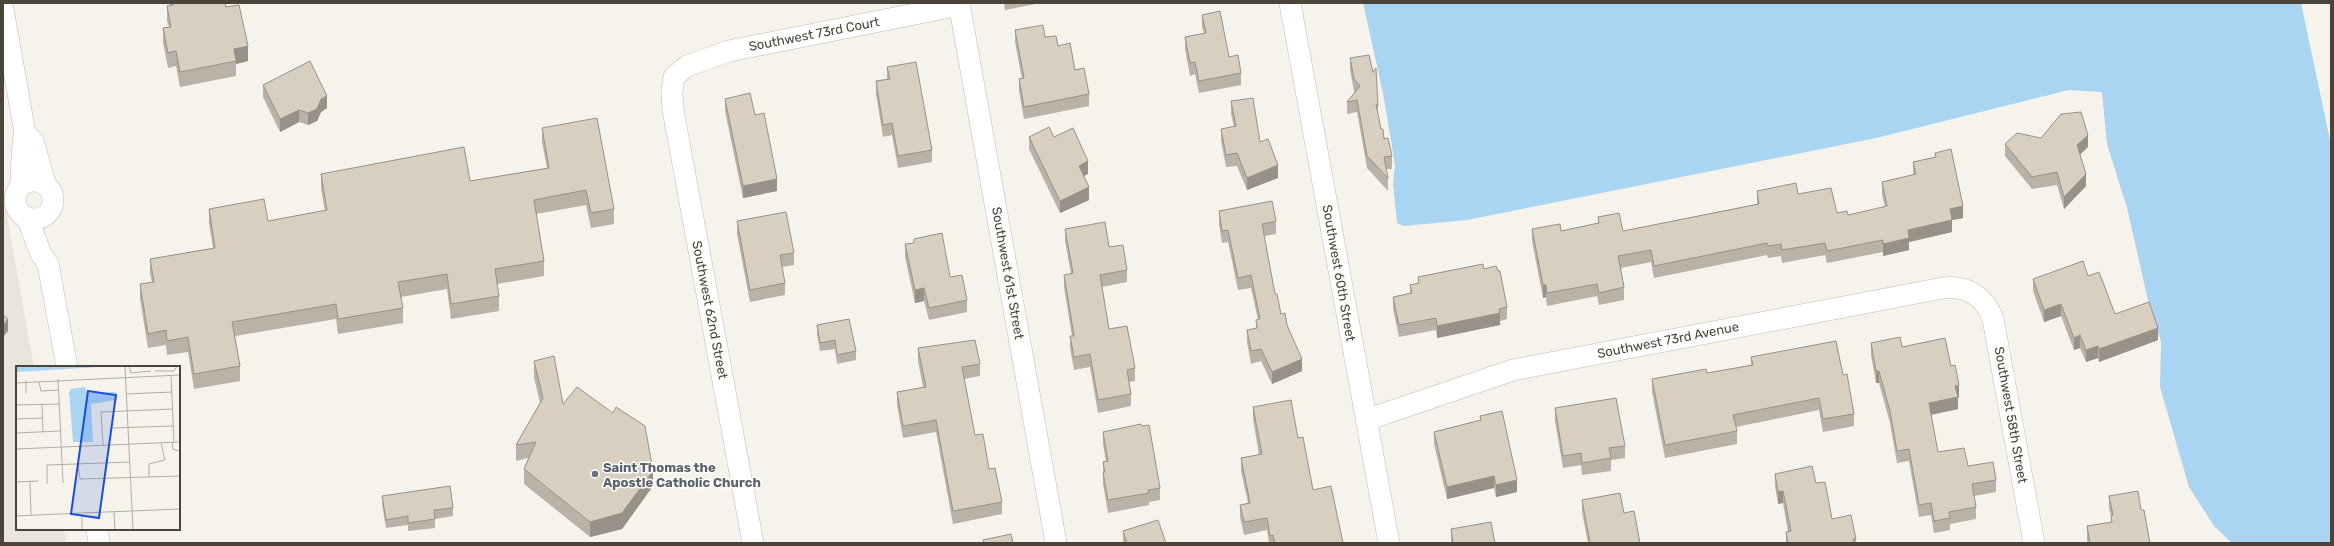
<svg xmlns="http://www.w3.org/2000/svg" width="2334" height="546" font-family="Rubik,sans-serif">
	<rect width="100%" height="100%" fill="#f6f3ec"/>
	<path fill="#eae5da" d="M3 194 34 367H17V529H64L66 543H3Z"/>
	<path fill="#a9d4f2" d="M1363 3H2301L2331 145V543H2232L2214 526 2189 487 2160 387 2161 341 2150 309 2127 208 2107 144 2102 92 2069 90 1876 138 1467 220 1404 226 1397 223 1393 183 1395 165 1383 93Z"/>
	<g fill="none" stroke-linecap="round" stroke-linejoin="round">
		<defs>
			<path id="minor" d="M959 3 1056 543
				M1290 3 1389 543
				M3 9 25 133C22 140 21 177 21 186
				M27 135 33 141 46 186
				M15 200a19 19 0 1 1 38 0a19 19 0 1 1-38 0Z
				M27 217 41 254 48 264 67 367
				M1366 420 1513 370 1943 288C1967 285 1985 297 1993 319L2034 543
				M97 529 99 543
				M753 543 673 110 672 92 674 77 687 66 729 51 960 5"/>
		</defs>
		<use href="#minor" stroke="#c2bbae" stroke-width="22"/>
		<use href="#minor" stroke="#fff" stroke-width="21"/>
	</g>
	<path fill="#bab2a6" d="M169 3H225L226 7 248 61 236 64V76L180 87 176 66 168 68 163 43V28L169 27 167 21V6L170 5Z
		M1004 3H1041L1005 10Z
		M1202 15 1229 57 1241 73V85L1199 93 1195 74 1190 76 1185 49V37L1204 33 1202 27Z
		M1015 30 1045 37 1058 46 1075 70 1089 94V106L1024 119 1019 91V79H1022L1015 42Z
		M1350 58 1378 106V116L1381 129 1392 156V169H1386L1388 178V191L1367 168 1357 112 1347 114V102L1355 93 1354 91 1350 70Z
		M887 67 932 150V162L898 168 892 135 883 137 876 94V81L887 79Z
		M263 85 327 108 321 112 317 121 308 125 299 122 280 132 263 97Z
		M725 99 755 115 777 191 743 198 725 111Z
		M1231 101 1260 142 1278 178 1247 190 1237 166 1226 167 1221 141V129L1234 127 1231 114Z
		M542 128 614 209V224L591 228 586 205 536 214 544 261V276L497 284 499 296V311L451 319 447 289 401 297 403 308V323L338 334 336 319 235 336 240 366V381L194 389 188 352 167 355 166 345 148 348 140 299V284L152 282 150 274V259L213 248 209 223V209L268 221 325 211 321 189V174L470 181 547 168 542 142Z
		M1029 137 1088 174 1084 176 1089 200 1060 213 1029 149Z
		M2005 144 2088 147 2080 155 2086 186 2064 209 2057 185 2032 189 2005 156Z
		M1935 153 1963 218 1952 220V232L1909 242V250L1883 256V252L1827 263 1825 255 1782 263 1781 256 1768 258 1767 255 1654 278 1651 262 1621 268 1624 287V300L1599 305 1597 296 1547 306 1546 297 1543 298 1532 241V229L1561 231 1598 223V217L1623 231 1757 204V191L1798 194 1837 213 1848 215 1885 207 1882 195V182L1913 175V162L1935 158Z
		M1219 211 1276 221V234L1264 236 1275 294 1281 314 1287 325 1302 371 1272 384 1261 361 1251 364 1247 342V330L1256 328V320H1258L1251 288 1238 290 1228 242 1222 243 1219 224Z
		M737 221 794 253V265L782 267 785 283V295L750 302 737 234Z
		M1065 229 1109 247 1127 270V282L1102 287 1109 329 1135 368V381L1129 382 1131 394V406L1098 413 1090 367 1074 370 1070 348V336H1072L1064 287V275L1071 274 1065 241Z
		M914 239 950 277 967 300V312L929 320 924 301 915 303 905 257V244L914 243Z
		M1484 269 1507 307V319L1500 321V325L1437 338 1436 330 1399 337 1393 309V297L1410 293V285L1418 283V277Z
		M2088 276 2115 314 2158 340 2099 362 2098 358 2086 362 2080 348 2074 350 2061 316 2044 322 2033 291V279Z
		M817 325 856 351V360L837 364 835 349 820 351 817 334Z
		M1871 343 1902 347 1951 366 1959 397 1958 398V409L1931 415 1938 452 1996 480V492L1974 496 1976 507V519L1950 524V530L1934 533 1931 515 1919 517 1909 461 1897 463 1890 423 1879 383H1876L1871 355Z
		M918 348 980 364V376L964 379 975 435 989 469 1002 502V514L953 524 936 432 903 438 897 405V392L923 387 918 361Z
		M1751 357 1843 375 1854 414V426L1823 432 1819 410 1736 427 1737 431V444L1665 458 1652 392V379L1707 373 1751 365Z
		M534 361 563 404 653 486 622 529 590 537 524 484V469L528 458 516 461V445L540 403 534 377Z
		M1253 407 1298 438 1313 490 1343 543H1269L1267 530 1244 535 1240 517V505L1248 503 1241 471V458L1259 455 1253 419Z
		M1555 408 1625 446V458L1611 460V471L1582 475 1581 465 1563 468 1555 421Z
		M1480 416 1517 492 1496 497 1494 488 1447 499 1434 444V432L1480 420Z
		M1103 432 1160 488V500L1149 502V505L1108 513 1103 484V462H1106L1103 444Z
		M1775 474 1816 483 1832 519 1856 539V543H1786V532H1788L1783 503 1778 504 1775 486Z
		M382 496 453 508V516L435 519V528L408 531V525L386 528 382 504Z
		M2109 496 2141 510 2150 543H2087V526L2111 522V516L2109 508Z
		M1582 500 1624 513 1640 543H1588L1582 512Z
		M1451 529 1495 543H1451Z
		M1123 531 1166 543H1123Z"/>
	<path fill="#979187" d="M248 46V61L236 64V61L234 49Z
		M327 96V108L321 112 317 121 308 125V113L321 99Z
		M299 110V122L280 132V119Z
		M2088 135V147L2077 157V145Z
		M1088 161V174L1079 178V166Z
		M1278 165V178L1247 190V178Z
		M2086 174V186L2064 209V197Z
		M777 179V191L743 198V186Z
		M1089 187V200L1060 213V201Z
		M1963 206V218L1952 220V232L1909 242V250L1883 256V244L1908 230 1950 209Z
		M1543 285H1546V297L1543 298Z
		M924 288V301L915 303V290Z
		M2061 304V316L2044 322V310Z
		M1500 313V325L1437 338V326Z
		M8 319V331L3 337V325Z
		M2158 328V340L2099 362V349Z
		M2080 335V348L2074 350V338Z
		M2098 346V358L2086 362V350Z
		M1302 359V371L1272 384V372Z
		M1876 371H1879V383H1876Z
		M1959 385V397L1958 398V409L1929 415V403L1955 386Z
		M653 471V486L622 529 590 537V522Z
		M1494 476V488L1447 499V487Z
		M1517 480V492L1496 497V485Z
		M1783 491V503L1778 504V492Z"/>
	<path fill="#d8cfc1" stroke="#979187" d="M172 3H225L226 7 239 5 248 46 234 49 236 61 180 72 176 51 168 53 163 28 171 27 167 6 173 5Z
		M1220 11 1229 57 1238 55 1241 73 1199 81 1195 62 1190 63 1185 37 1206 33 1202 15Z
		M1043 25 1045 37 1056 36 1058 46 1070 43 1075 70 1084 68 1089 94 1024 107 1019 79 1024 78 1015 30Z
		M1369 55 1373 72 1376 68 1378 106 1376 104 1381 129H1383L1384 139 1388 138 1392 156 1384 157 1388 178 1367 156 1357 100 1347 102 1360 86 1354 79 1350 58Z
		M310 61 327 96 321 99 317 109 308 113 299 110 280 119 263 85Z
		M916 62 932 150 898 156 892 123 883 125 876 81 890 79 887 67Z
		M750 93 755 115 764 113 777 179 743 186 725 99Z
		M1253 98 1260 142 1268 139 1278 165 1247 178 1237 153 1226 155 1221 129 1236 126 1231 101Z
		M2081 112 2088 135 2077 145 2086 174 2064 197 2057 172 2032 177 2005 144 2017 133 2041 138 2061 114Z
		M597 118 614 209 591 213 586 190 534 200 544 261 495 269 499 296 451 304 447 274 398 282 403 308 338 319 336 304 232 322 240 366 194 374 188 337 167 341 166 330 148 334 140 284 154 282 150 259 215 248 209 209 264 199 268 221 327 210 321 174 464 147 470 181 549 168 542 128Z
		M1049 127 1054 137 1073 128 1088 161 1079 166 1089 187 1060 201 1029 137Z
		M1951 149 1963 206 1950 209 1952 220 1908 230 1909 238 1883 244V240L1827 251 1825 243 1782 250 1781 244 1768 246 1767 243 1654 266 1651 250 1618 256 1624 287 1599 293 1597 284 1547 293 1546 285H1543L1532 229 1560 224 1561 231 1599 223 1598 217 1619 213 1623 231 1759 204 1757 191 1796 183 1798 194 1831 188 1837 213 1847 211 1848 215 1887 206 1882 182 1916 174 1913 162 1936 157 1935 153Z
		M1272 201 1276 221 1262 224 1275 294H1277L1281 314 1285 313 1287 325 1302 359 1272 372 1261 349 1251 351 1247 330 1257 328 1256 320 1260 319 1251 275 1238 278 1228 230 1222 231 1219 211Z
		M786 212 794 253 780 255 785 283 750 290 737 221Z
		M1105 222 1109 247 1123 245 1127 270 1100 275 1109 329 1127 326 1135 368 1127 370 1131 394 1098 400 1090 354 1074 357 1070 336H1074L1064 275 1073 273 1065 229Z
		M942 233 950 277 962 275 967 300 929 308 924 288 915 290 905 244 914 243V239Z
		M2083 261 2088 276 2099 272 2115 314 2149 302 2158 328 2099 349 2098 346 2086 350 2080 335 2074 338 2061 304 2044 310 2033 279Z
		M1483 264 1484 269 1496 266 1498 271H1500L1507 307 1499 309 1500 313 1437 326 1436 318 1399 325 1393 297 1412 293 1410 285 1419 283 1418 277Z
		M3 315 8 319 3 325Z
		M849 319 856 351 837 355 835 340 820 343 817 325Z
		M1900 337 1902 347 1945 338 1951 366 1955 365 1959 385 1955 386 1958 397 1929 403 1938 452 1964 448 1968 466 1993 462 1996 480 1972 484 1976 507 1949 512 1950 518 1934 521 1931 503 1919 505 1909 449 1897 451 1890 411 1879 371H1876L1871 343Z
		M975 340 980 364 962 367 975 435 983 434 989 469 995 468 1002 502 953 511 936 420 903 426 897 392 926 387 918 348Z
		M1836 341 1843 375 1847 374 1854 414 1823 419 1819 398 1733 415 1737 431 1665 445 1652 379 1706 369 1707 373 1753 365 1751 357Z
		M554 356 563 404 577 387 613 413 616 407 645 426 653 471 622 513 590 522 524 469 536 442 516 445 543 398 534 361Z
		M1616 398 1625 446 1609 448 1611 458 1582 463 1581 453 1563 456 1555 408Z
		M1291 400 1298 438 1303 437 1313 490 1331 486 1343 543H1275L1273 535 1270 536 1267 518 1244 522 1240 505 1250 503 1241 458 1262 454 1253 407Z
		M1502 411 1517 480 1496 485 1494 476 1447 487 1434 432 1481 420 1480 416Z
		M1141 424 1142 426 1149 425 1160 488 1148 490 1149 493 1108 500 1103 472H1105L1103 462 1108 461 1103 432Z
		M1812 466 1816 483 1825 482 1832 519 1851 515 1856 539H1853L1854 543H1788L1786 532 1791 531 1783 491 1778 492 1775 474Z
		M450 486 453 508 434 510 435 519 408 523V516L386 520 382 496Z
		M2138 491 2141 510H2144L2150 543H2090L2087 526 2112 522 2111 516 2113 515 2109 496Z
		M1620 493 1624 513 1634 511 1640 543H1590L1582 500Z
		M1158 520 1166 543H1127L1123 531Z
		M1491 522 1495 543H1453L1451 529Z
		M1011 534 1013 543H984L983 540Z"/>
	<circle fill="#6b7280" stroke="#fff" stroke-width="1.5" cx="595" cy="474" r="4"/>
	<g text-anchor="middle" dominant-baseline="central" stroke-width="3" stroke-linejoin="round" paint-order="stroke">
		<g font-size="13" fill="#4b4439" stroke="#fff">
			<text transform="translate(814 34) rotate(-11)">Southwest 73rd Court</text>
			<text transform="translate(1008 273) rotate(80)">Southwest 61st Street</text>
			<text transform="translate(1339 273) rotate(80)">Southwest 60th Street</text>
			<text transform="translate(710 310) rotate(79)">Southwest 62nd Street</text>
			<text transform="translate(1668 340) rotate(-11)">Southwest 73rd Avenue</text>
			<text transform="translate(2011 415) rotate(80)">Southwest 58th Street</text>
		</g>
		<g font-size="13" font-weight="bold" fill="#5b616d" stroke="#fff" text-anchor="start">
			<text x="603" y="467">Saint Thomas the<tspan x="603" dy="15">Apostle Catholic Church</tspan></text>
		</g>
	</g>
	<g transform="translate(16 366)">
		<rect width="164" height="164" fill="#f6f3ec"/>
		<path d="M0 0H100L0 6ZM69 21 71 27 100 26 101 34 75 38 77 76H57L53 26 55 23Z" fill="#a9d4f2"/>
		<path fill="none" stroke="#b2ada4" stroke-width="1" d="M109 0 117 164M113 0 115 7 135 5M139 5H158L161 0M155 9 158 76M42 13 47 117M10 14V27M23 16 25 25 43 24M0 17 164 9M110 28 156 26M26 38 27 66M0 39 44 38M0 53 27 52M96 62 157 60M0 67 45 65M156 76 157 83 163 85M87 79 85 46 157 43M0 83 164 76M62 97 64 113 164 110M133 111V98L149 94 145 77M0 116 22 115M14 116 15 149M31 118V99L114 96M98 146 99 164M66 147 164 143M0 150 65 147M66 164V148"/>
		<path fill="#1d4ed8" fill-opacity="0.15" stroke="#1d4ed8" stroke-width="2" d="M72 25 100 29 83 152 55 148Z"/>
		<rect width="164" height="164" fill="none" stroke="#4b4439" stroke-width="2"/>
	</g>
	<rect width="2334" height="546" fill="none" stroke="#4b4439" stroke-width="8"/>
</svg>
